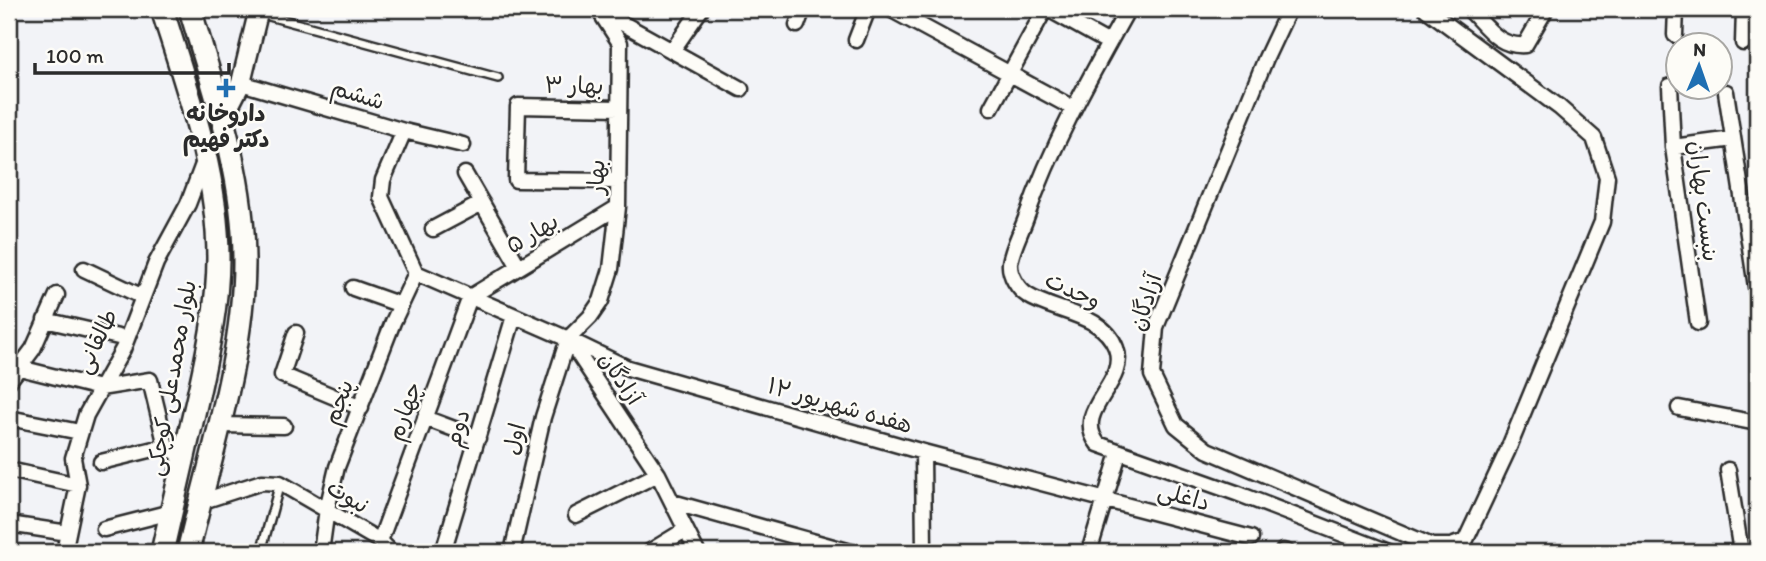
<svg xmlns="http://www.w3.org/2000/svg" width="1766" height="561" font-family="Itim,'Playpen Sans Arabic',sans-serif">
	<rect width="100%" height="100%" fill="#f2f3f7"/>
	<filter id="ink" filterUnits="userSpaceOnUse"><feTurbulence type="fractalNoise" baseFrequency=".0143" numOctaves="2"/><feDisplacementMap in="SourceGraphic" scale="14" xChannelSelector="R" yChannelSelector="G"/><feConvolveMatrix kernelMatrix="1 2 1 2 8 2 1 2 1" color-interpolation-filters="sRGB"/></filter>
	<g filter="url(#ink)">
		<g fill="none" stroke-linecap="round" stroke-linejoin="round">
			<defs>
				<path id="service" d="M258 13 498 78
					M261 552 280 483"/>
				<path id="minor" d="M890 9 1073 108
					M1048 9 1109 43
					M1128 9C1090 77 1052 144 1026 218 1021 232 1012 249 1010 263 1009 275 1018 289 1027 295 1055 313 1103 313 1116 348 1129 384 1071 410 1098 444L1239 494 1389 552
					M1289 9 1266 58 1156 327 1152 375 1176 425 1207 450 1432 546H1451L1465 541
					M1426 9 1559 107 1594 138 1607 177 1602 222 1507 452 1462 548
					M1469 9C1487 27 1498 47 1525 45L1546 9
					M602 12 741 89
					M797 25 803 9
					M1675 35 1676 9
					M856 40 868 9
					M1743 43 1744 9
					M672 51 701 9
					M241 83 404 131 463 145
					M1670 86 1673 147 1698 323
					M1726 92 1757 293
					M991 108 1045 9
					M404 131 383 180 381 197 416 273 568 339 628 368 923 452 1251 538
					M1673 147 1733 139
					M465 174 519 267
					M619 181 516 180 518 106 619 108
					M433 229 482 203
					M84 269 143 297
					M353 288 401 305
					M45 320 127 339
					M296 333 282 375 361 408
					M569 340 658 474 697 552
					M20 368 100 388 150 380 166 446 184 457
					M9 381 33 349 57 295
					M1679 408 1757 423
					M9 418 80 432
					M425 418 478 438
					M219 425 284 426
					M923 452 924 552
					M101 462 166 446
					M9 470 78 485
					M1728 470 1741 552
					M200 502 262 482 280 483 380 541 391 552
					M672 502 851 552
					M576 515 658 474
					M9 524 68 533
					M104 529 171 512
					M380 541 470 297 618 207
					M1283 551 1287 552
					M64 552 78 485 73 458 86 415 123 349 156 263 188 204 205 159
					M321 552 327 509 337 467 393 322 416 273
					M443 552 514 316
					M512 552 543 417 568 339 590 317 601 301 611 269 618 207 620 43 598 9
					M649 552 685 530
					M1089 552 1119 453"/>
				<path id="tertiary" d="M222 120 241 83 259 9"/>
				<path id="primary" d="M162 9C187 89 218 173 218 258 218 304 208 351 198 396 186 448 174 500 162 552
					M188 552C209 461 245 352 244 259 244 173 214 90 190 9"/>
			</defs>
			<use href="#service" stroke="#2b2b2b" stroke-width="12"/>
			<use href="#minor" stroke="#2b2b2b" stroke-width="19"/>
			<use href="#tertiary" stroke="#2b2b2b" stroke-width="23"/>
			<use href="#primary" stroke="#2b2b2b" stroke-width="26"/>
			<use href="#service" stroke="#fdfcf7" stroke-width="7"/>
			<use href="#minor" stroke="#fdfcf7" stroke-width="14"/>
			<use href="#tertiary" stroke="#fdfcf7" stroke-width="18"/>
			<use href="#primary" stroke="#fdfcf7" stroke-width="21"/>
		</g>
	</g>
	<path fill="#1f6fb2" stroke="#fdfcf7" stroke-width="2.5" d="M222.5 77.5h7v7h7v7h-7v7h-7v-7h-7v-7h7z"/>
	<g text-anchor="middle" dominant-baseline="central" stroke-width="5" stroke-linejoin="round" paint-order="stroke">
		<g font-size="23" fill="#2b2b2b" stroke="#fdfcf7">
			<text transform="translate(574 85) rotate(1)">بهار ۳</text>
			<text transform="translate(358 94) rotate(17)">ششم</text>
			<text transform="translate(596 177) rotate(-89)">بهار</text>
			<text transform="translate(1704 201) rotate(83)">بنبست بهاران</text>
			<text transform="translate(532 233) rotate(-31)">بهار ۵</text>
			<text transform="translate(1073 290) rotate(25)">وحدت</text>
			<text transform="translate(1145 302) rotate(-72)">آزادگان</text>
			<text transform="translate(96 341) rotate(-64)">طالقانی</text>
			<text transform="translate(171 378) rotate(-80)">بلوار محمدعلی کوچکی</text>
			<text transform="translate(621 378) rotate(56)">آزادگان</text>
			<text transform="translate(338 402) rotate(-69)">پنجم</text>
			<text transform="translate(840 405) rotate(16)">هفده شهریور ۱۲</text>
			<text transform="translate(404 411) rotate(-70)">چهارم</text>
			<text transform="translate(457 428) rotate(-73)">دوم</text>
			<text transform="translate(514 439) rotate(-76)">اول</text>
			<text transform="translate(348 496) rotate(31)">نبوت</text>
			<text transform="translate(1184 496) rotate(15)">داغلی</text>
		</g>
		<g font-size="23" font-weight="bold" fill="#2b2b2b" stroke="#fdfcf7">
			<text x="226" y="113">داروخانه<tspan x="226" dy="26">دکتر فهیم</tspan></text>
		</g>
	</g>
	<rect width="1766" height="561" fill="none" stroke="#fdfcf7" stroke-width="35"/>
	<rect x="18" y="18" width="1731" height="526" fill="none" stroke="#2b2b2b" stroke-width="2.5" filter="url(#ink)"/>
	<g transform="translate(1699 66) rotate(2)"><circle r="33" fill="#fdfcf7" stroke="#a9a8a5" stroke-width="2"/>
	<path d="M0-5L12 26L0 18L-12 26Z" fill="#1f6fb2"/>
	<text y="-10" font-size="19" font-weight="bold" text-anchor="middle" fill="#2b2b2b">N</text>
	</g>
	<path d="M35 63v10h194v-10" fill="none" stroke="#2b2b2b" stroke-width="3.5"/>
	<text x="46" y="63" font-size="21" fill="#2b2b2b" stroke="#fdfcf7" stroke-width="5" paint-order="stroke">100 m</text>
</svg>
